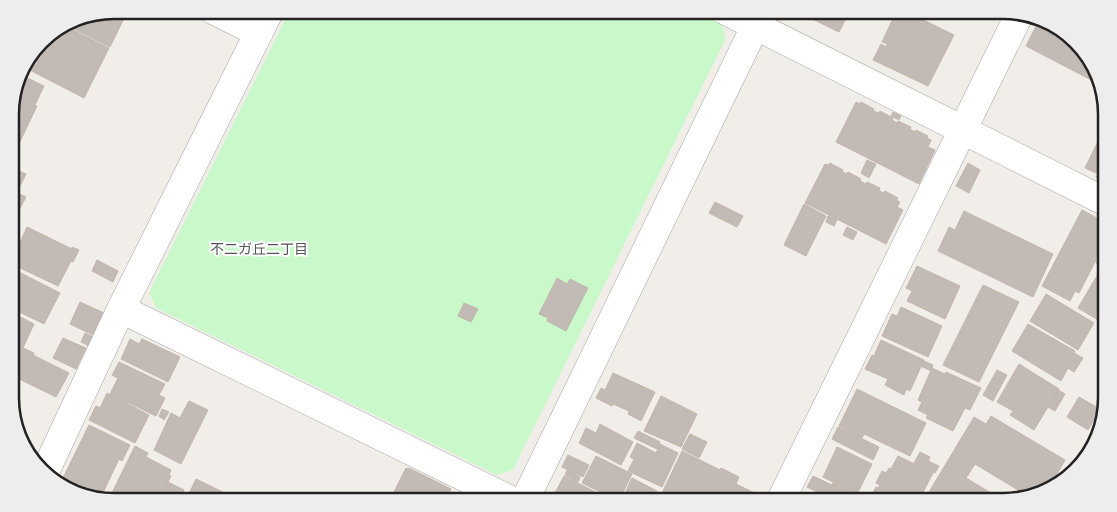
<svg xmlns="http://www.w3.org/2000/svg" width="1117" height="512" font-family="Montserrat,'Noto Sans JP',sans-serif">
	<rect width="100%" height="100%" fill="#f1eee9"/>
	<path fill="#c9f9ca" d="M290 10H693L721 24 726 38 513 470 497 475 156 308 149 293Z"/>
	<path fill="#c2bab5" stroke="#c3b5ab" d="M114 10H128L110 47 64 24 74 18Z
		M804 10H850L839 32 802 14Z
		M897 10H903L954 35 928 86 873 60 881 44 886 47 887 44 882 42Z
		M912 10H927L924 16Z
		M1040 17 1043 18 1052 25V26L1039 20Z
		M1039 20 1052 26V25L1085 50 1099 84 1026 46Z
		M63 25 109 48 84 98 22 66 45 36Z
		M19 74 44 86 35 105 37 106 15 152 17 153 12 163 10 162V107Z
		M856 102 860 104 861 102 874 109 873 111 879 113 880 111 893 118 892 120 897 123 898 121 911 127 910 129 915 132 916 130 928 136 927 138 931 140 928 147 935 150 919 184 836 142Z
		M893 112 901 116 899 120 891 116Z
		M1104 129H1106V182L1096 177 1098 174 1085 168Z
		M867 160 876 164 869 178 861 173Z
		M830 163 843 170 842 172 847 174 848 172 861 179 860 181 866 184 867 182 880 188 879 191 884 193 885 191 898 198 896 200 900 202 897 207 903 210 886 244 805 203 825 164 829 165Z
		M968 163 980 170 969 193 956 186Z
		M10 167 26 174 10 206Z
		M18 193 26 197 17 214 10 210V208Z
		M715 202 743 216 737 227 709 213Z
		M804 204 826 216 806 256 784 245Z
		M1082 210 1106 223 1107 239 1079 293 1075 291 1070 301 1042 286Z
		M964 211 1053 254 1033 297 938 251 949 227 955 230Z
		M828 216 837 220 834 226 826 222Z
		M27 227 72 249V247L79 250 73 262 71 261 58 286 12 264 19 248 18 247Z
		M847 227 857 232 853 240 843 235Z
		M1107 245V270L1096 263Z
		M97 260 118 271 113 282 92 271Z
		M917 266 960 286 945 319 907 301 912 291 906 288Z
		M11 268 60 293 44 324 11 308Z
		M1102 272 1107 275V322L1101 319 1100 321 1078 308 1098 274 1100 275Z
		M557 278 567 284 570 279 588 288 566 331 547 321 548 318 539 314Z
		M983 285 1019 302 979 382 943 365Z
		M1046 294 1094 323 1078 350 1030 321Z
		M80 302 104 313 93 335 70 324Z
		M464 303 478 309 471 322 458 316Z
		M901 307 942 326 928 357 882 336 892 314 897 316Z
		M11 312 34 324 23 348 34 353 33 355 69 373 56 397 11 375Z
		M1028 324 1075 351 1074 353 1083 358 1074 372 1068 368 1061 381 1012 351Z
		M85 333 93 337 89 346 81 342Z
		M63 338 86 348 76 369 53 358Z
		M130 339 139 344 142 339 180 357 168 382 121 359Z
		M881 340 924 360 910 391 906 389 904 395 885 385 888 379 865 369 872 355 874 356Z
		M924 361 933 365 931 371 921 366Z
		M119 362 165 384 159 395 165 398 156 416 110 394 118 378 112 375Z
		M1019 364 1059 389 1034 430 1010 415 1013 411 997 402Z
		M932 368 945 374 946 372 981 388 970 410 965 408 953 431 926 418 928 415 918 410 922 402 918 400Z
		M997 370 1007 375 993 401 983 395Z
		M613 373 655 392 641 421 628 414 629 411 613 404 612 406 596 398 601 388 605 390Z
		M857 389 926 423 910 456 864 434 862 438 839 426Z
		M1058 390 1065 394 1055 411 1048 407Z
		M107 393 149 415 135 443 89 420 96 406 100 408Z
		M661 396 697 414 681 447 644 431Z
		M1079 397 1100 409 1088 430 1067 417Z
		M189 401 208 410 181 464 154 450 171 413 180 418Z
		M162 409 169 412 164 420 159 416Z
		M991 416 1065 460 1048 489 1028 496 975 464 966 478 1006 502H923L974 417 986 424Z
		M600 424 633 442 621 465 579 443 586 428 596 433Z
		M89 425 130 445 122 461 119 459 100 499 74 494 60 484Z
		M838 427 879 447 873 460 832 439Z
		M638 431 660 442 657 449 634 438Z
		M690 434 707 442 699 458 682 449Z
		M21 436 31 441 27 451Z
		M637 443 656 453 660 444 678 453 662 487 628 471 634 459 630 457Z
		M135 446 148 453 146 457 171 470 169 475 171 476 158 502H114L108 501Z
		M837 447 872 464 857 494 823 477Z
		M682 451 720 470 721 468 739 477 736 484 761 496 758 502H710L711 499 706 496 704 499 695 494 694 496 703 502H680L662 493Z
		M920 452 930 457 928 461 939 466 935 473 914 463Z
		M568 455 589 465 583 477 562 467Z
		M596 456 632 474 619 501 582 483Z
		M898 456 933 473 918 502H915L909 499 907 502H874L869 500 876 487 878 488 880 485 876 483 882 471 886 473 889 468 891 469Z
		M406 468 408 469 409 468 451 489 445 501 443 500 442 502H389Z
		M567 470 580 477 578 482 565 475Z
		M564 476 615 502H555L556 499 553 497Z
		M813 476 832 485 826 496 807 487Z
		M632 478 657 491 652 502H621Z
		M196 479 241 501V502H185Z
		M168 482 184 490 178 502H158Z
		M833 483 871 502H823Z"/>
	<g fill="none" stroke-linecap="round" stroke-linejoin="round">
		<defs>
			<path id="minor" d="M213 10 259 33
				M724 10 1106 202
				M121 309 515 502
				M45 472 121 309 270 10
				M524 502 763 10
				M780 502 1020 13"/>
		</defs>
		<use href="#minor" stroke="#a6a6a6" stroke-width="29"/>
		<use href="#minor" stroke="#fff" stroke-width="28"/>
	</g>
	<g text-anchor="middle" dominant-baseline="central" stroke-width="4" stroke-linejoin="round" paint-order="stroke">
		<g font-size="14" fill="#555" stroke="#fff">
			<text x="259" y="249">不二ガ丘二丁目</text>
		</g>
	</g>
	<path d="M0 0H1117V512H0ZM114 19H1003A95 95 0 0 1 1098 114V398A95 95 0 0 1 1003 493H114A95 95 0 0 1 19 398V114A95 95 0 0 1 114 19Z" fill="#ededed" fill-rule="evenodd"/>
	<path fill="none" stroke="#222" stroke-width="2.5" d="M114 19H1003A95 95 0 0 1 1098 114V398A95 95 0 0 1 1003 493H114A95 95 0 0 1 19 398V114A95 95 0 0 1 114 19Z"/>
</svg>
